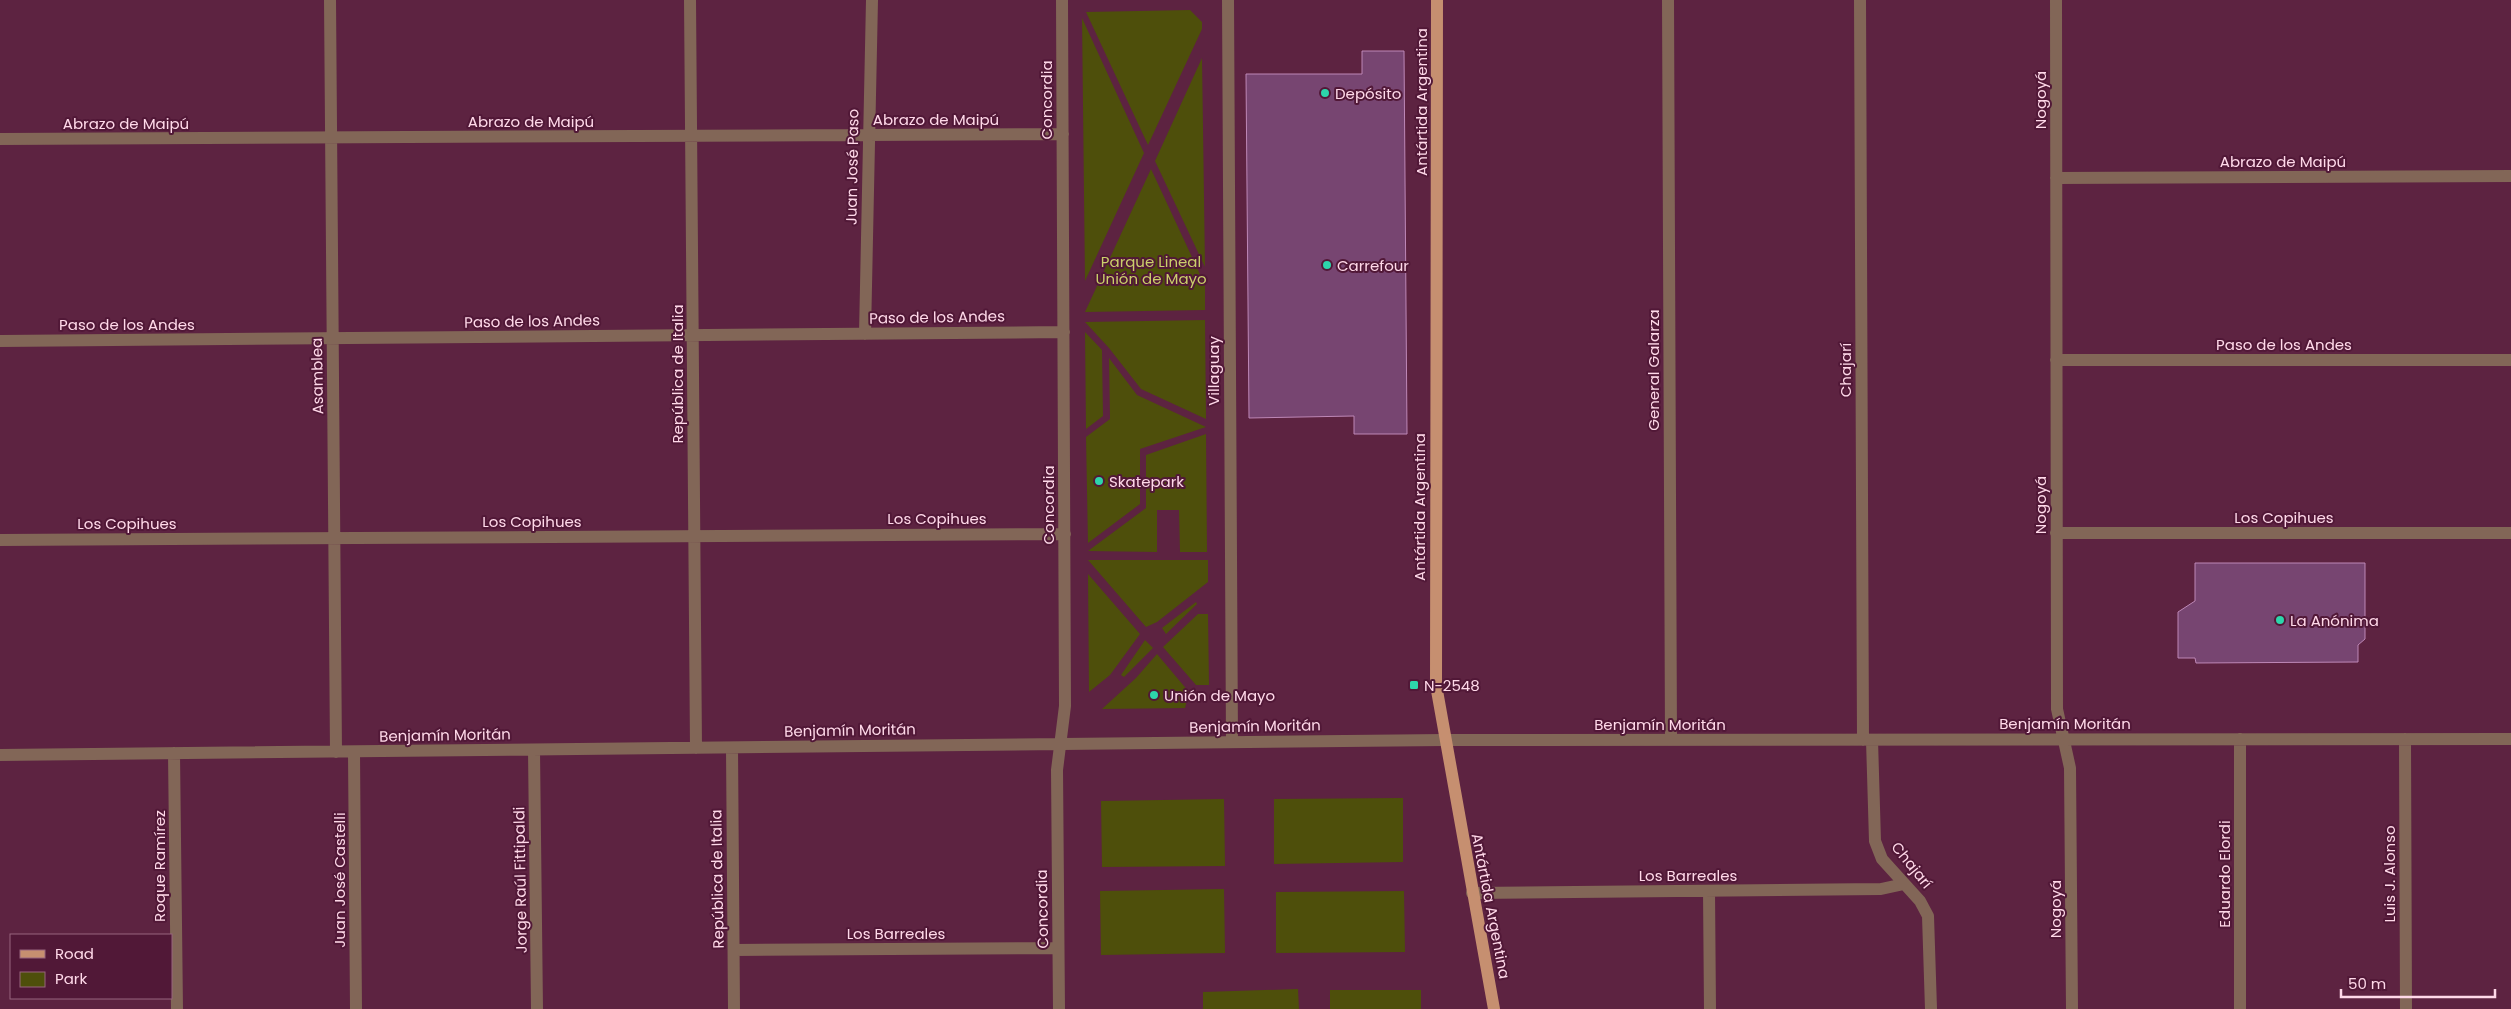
<svg xmlns="http://www.w3.org/2000/svg" width="2511" height="1009" font-family="Poppins,sans-serif">
	<rect width="100%" height="100%" fill="#5d2341"/>
	<path fill="#4e4f0b" d="M1190 10 1202 22V29L1148 145 1086 12Z
		M1082 18 1144 153 1085 281Z
		M1202 58 1205 267 1155 161Z
		M1151 169 1205 285V310L1085 312Z
		M1205 320 1206 419 1141 389 1109 348 1085 322Z
		M1085 332 1102 350 1103 416 1086 429Z
		M1109 358 1137 395 1206 427 1140 449V504L1088 543 1086 437 1110 419Z
		M1206 434 1207 552H1180L1179 510H1157V552L1088 551 1146 508V455Z
		M1088 560H1208V582L1157 622 1146 627Z
		M1088 574 1140 634 1110 675 1089 692Z
		M1196 602 1197 604 1166 634 1162 628Z
		M1198 614H1208L1209 685H1196L1163 647Z
		M1145 640 1153 648 1124 677 1121 675Z
		M1157 654 1189 692 1185 708 1102 709 1136 678Z
		M1403 798V862L1274 864V799Z
		M1224 799 1225 866 1102 867 1101 801Z
		M1224 889 1225 953 1101 955 1100 891Z
		M1404 891 1405 952 1276 953V892Z
		M1298 989 1299 1009H1203V992Z
		M1330 990H1421V1009H1330Z"/>
	<path fill="#774571" stroke="#be88b7" d="M1362 51H1404L1407 434H1354V416L1249 418 1246 74H1362Z
		M2195 563H2365V639L2358 645V662L2196 663 2195 658H2178V612L2195 601Z"/>
	<g fill="none" stroke-linecap="round" stroke-linejoin="round">
		<path stroke="#826657" stroke-width="12" d="M330 0 336 752
			M690 0 696 748
			M1228 0 1232 742
			M1668 0 1671 740
			M1860 0 1863 740
			M2056 0 2057 709 2070 768 2072 1009
			M0 139 1063 134
			M2056 178 2511 176
			M865 334 872 0
			M0 341 1064 332
			M2056 360H2511
			M2056 533H2511
			M0 540 1065 534
			M2405 739 2406 1009
			M1872 740 1875 841 1882 859 1920 901 1928 916 1931 1009
			M732 748 734 1009
			M534 750 537 1009
			M354 752 356 1009
			M174 753 177 1009
			M0 755 1444 740 2511 739
			M1709 891 1710 1009
			M1472 893 1881 889 1904 884
			M734 950 1058 948
			M1059 1009 1057 770 1065 706 1062 0
			M2240 1009V739"/>
		<path stroke="#c68f70" stroke-width="12" d="M1437 0 1436 685 1494 1009"/>
	</g>
	<g fill="#2dd5ab" stroke="#511837" stroke-width="2">
		<circle cx="1325" cy="93" r="5"/>
		<circle cx="1327" cy="265" r="5"/>
		<circle cx="1099" cy="481" r="5"/>
		<circle cx="2280" cy="620" r="5"/>
		<rect x="1409" y="680" width="10" height="10" rx="2.5"/>
		<circle cx="1154" cy="695" r="5"/>
	</g>
	<g text-anchor="middle" dominant-baseline="central" stroke-width="4" stroke-linejoin="round" paint-order="stroke">
		<g font-size="15" fill="#ffd9e9" stroke="#511837" text-anchor="start">
			<text x="1335" y="93">Depósito</text>
			<text x="1337" y="265">Carrefour</text>
			<text x="1109" y="481">Skatepark</text>
			<text x="2290" y="620">La Anónima</text>
			<text x="1424" y="685">N-2548</text>
			<text x="1164" y="695">Unión de Mayo</text>
		</g>
		<g font-size="15" fill="#ffd9e9" stroke="#511837">
			<text transform="translate(1046 100) rotate(-90)">Concordia</text>
			<text transform="translate(2040 100) rotate(-90)">Nogoyá</text>
			<text transform="translate(1421 102) rotate(-90)">Antártida Argentina</text>
			<text x="936" y="119">Abrazo de Maipú</text>
			<text x="531" y="121">Abrazo de Maipú</text>
			<text x="126" y="123">Abrazo de Maipú</text>
			<text x="2283" y="161">Abrazo de Maipú</text>
			<text transform="translate(852 167) rotate(-89)">Juan José Paso</text>
			<text transform="translate(937 317) rotate(-1)">Paso de los Andes</text>
			<text transform="translate(532 321) rotate(-1)">Paso de los Andes</text>
			<text x="127" y="324">Paso de los Andes</text>
			<text x="2284" y="344">Paso de los Andes</text>
			<text transform="translate(1653 370) rotate(-90)">General Galarza</text>
			<text transform="translate(1845 370) rotate(-90)">Chajarí</text>
			<text transform="translate(1213 371) rotate(-90)">Villaguay</text>
			<text transform="translate(677 374) rotate(-90)">República de Italia</text>
			<text transform="translate(317 376) rotate(-91)">Asamblea</text>
			<text transform="translate(1048 505) rotate(-90)">Concordia</text>
			<text transform="translate(2040 505) rotate(-90)">Nogoyá</text>
			<text transform="translate(1419 507) rotate(-90)">Antártida Argentina</text>
			<text x="2284" y="517">Los Copihues</text>
			<text x="937" y="518">Los Copihues</text>
			<text x="532" y="521">Los Copihues</text>
			<text x="127" y="523">Los Copihues</text>
			<text x="2065" y="723">Benjamín Moritán</text>
			<text x="1660" y="724">Benjamín Moritán</text>
			<text transform="translate(1255 726) rotate(-1)">Benjamín Moritán</text>
			<text transform="translate(850 730) rotate(-1)">Benjamín Moritán</text>
			<text transform="translate(445 735) rotate(-1)">Benjamín Moritán</text>
			<text transform="translate(1912 865) rotate(51)">Chajarí</text>
			<text transform="translate(159 866) rotate(-90)">Roque Ramírez</text>
			<text transform="translate(2224 874) rotate(-90)">Eduardo Elordi</text>
			<text transform="translate(2389 874) rotate(-90)">Luis J. Alonso</text>
			<text x="1688" y="875">Los Barreales</text>
			<text transform="translate(717 879) rotate(-91)">República de Italia</text>
			<text transform="translate(339 880) rotate(-90)">Juan José Castelli</text>
			<text transform="translate(520 880) rotate(-91)">Jorge Raúl Fittipaldi</text>
			<text transform="translate(1491 906) rotate(79)">Antártida Argentina</text>
			<text transform="translate(1042 909) rotate(-91)">Concordia</text>
			<text transform="translate(2055 909) rotate(-90)">Nogoyá</text>
			<text x="896" y="933">Los Barreales</text>
		</g>
		<g font-size="15" fill="#cacf6b" stroke="#511837">
			<text x="1151" y="261">Parque Lineal<tspan x="1151" dy="17">Unión de Mayo</tspan></text>
		</g>
	</g>
	<rect x="10" y="934" width="162" height="65" fill="#511837" stroke="#97657e"/>
	<rect x="20" y="950" width="25" height="8" fill="#c68f70" stroke="#97657e"/>
	<text x="55" y="959" font-size="15" fill="#ffd9e9">Road</text>
	<rect x="20" y="972" width="25" height="15" fill="#4e4f0b" stroke="#97657e"/>
	<text x="55" y="984" font-size="15" fill="#ffd9e9">Park</text>
	<path d="M2341 989v8h154v-8" fill="none" stroke="#ffd9e9" stroke-width="2.5"/>
	<text x="2348" y="989" font-size="15" fill="#ffd9e9" stroke="#511837" stroke-width="4" paint-order="stroke">50 m</text>
</svg>
